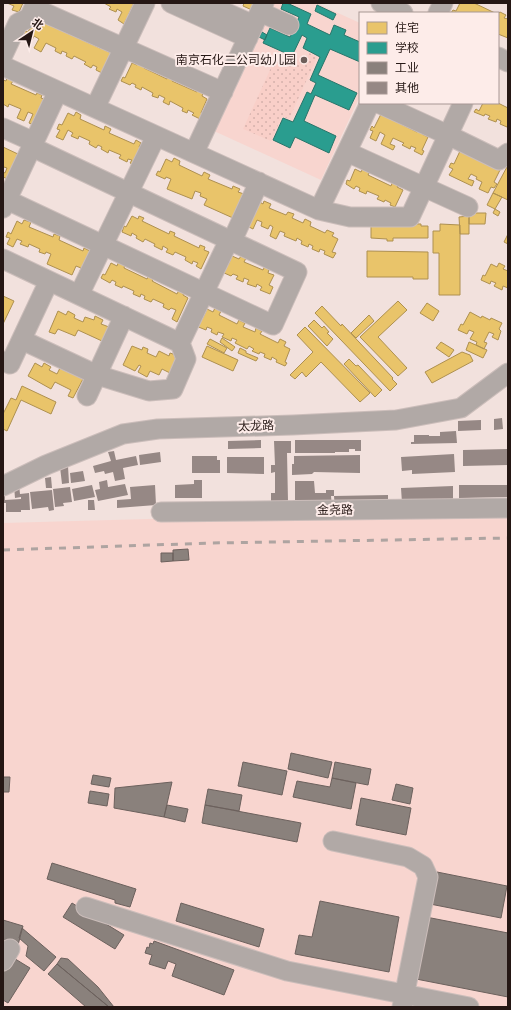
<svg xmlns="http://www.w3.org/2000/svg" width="511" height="1010" font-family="'Work Sans','Noto Sans SC',sans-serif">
	<defs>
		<pattern id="park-dots" width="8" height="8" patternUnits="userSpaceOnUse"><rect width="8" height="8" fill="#f9cfc8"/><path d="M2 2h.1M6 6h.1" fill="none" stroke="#d5b1ab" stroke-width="1.8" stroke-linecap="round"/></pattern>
	</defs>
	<rect width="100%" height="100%" fill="#f2e1dd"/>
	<path fill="#f8d5cf" d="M273 3H316L360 23V96L321 180 214 131Z
		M508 509V1007H3V523Z"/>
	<path fill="url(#park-dots)" d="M309 53 317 57 289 119 282 116 271 141 243 129 275 59 293 67 297 59 305 63Z"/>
	<path fill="#e9c46a" stroke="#ae9050" d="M7 3H23L19 12 12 10 14 6Z
		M104 3H134L129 14 131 15 129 18H127L124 24 118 20 122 12 117 9 116 12 109 9 111 7Z
		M244 3H251L254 5 252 10 243 6Z
		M460 3H474L495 13H451L453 10 456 11Z
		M500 12 506 15 504 18 508 19V38L498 34V14Z
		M35 18 69 34 71 31 76 37 100 48 101 45 106 48 105 50 111 53 102 73 96 70 97 67 93 65 91 68 84 64 86 62 74 56 72 59 66 56 67 53 62 51 61 54 55 51 56 48 46 43 41 52 34 48 39 39 34 36 32 40 23 36 25 31 28 32Z
		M132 63 137 65 139 63 145 66 144 68 167 79 168 76 173 79 172 81 197 92 198 90 203 93 202 96 207 99 201 113 203 114 200 119 192 115 194 113 188 110 187 113 182 111 183 108 170 101 169 105 163 102 165 98 159 95 158 98 152 96 153 93 142 87 141 90 135 87 136 85 132 83 130 85 121 81 123 77 125 78Z
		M7 78 13 81 11 84 36 95 37 93 42 95 41 98 47 100 36 126 29 123 33 114 28 112 24 121 17 118 21 109 9 104 8 107 3 104V80L6 81Z
		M483 103H498L508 108V124L507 127 500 124 501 121 497 119 496 122 488 119 490 116 485 114 484 116 474 112 476 109 479 111Z
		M76 112 81 115 80 119 104 130 105 126 111 129 109 133 134 144 136 140 141 143 139 147 144 149 137 166 130 163 132 160 128 159 127 162 119 158 121 155 109 150 108 153 101 149 102 147 98 145 96 148 89 144 90 141 79 136 78 139 71 136 73 133 68 130 63 140 56 137 60 130 57 129 59 124 62 125 68 113 74 116Z
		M381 114 417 132 418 128 422 134 428 137 422 150 424 151 422 155 414 151 416 148 411 146 410 149 402 145 404 143 393 138 390 144 395 146 393 150 381 144 385 135 380 132 376 141 370 138 373 131 370 130 372 126 374 128Z
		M3 147 20 155 10 180 3 177V172L5 173 7 168 4 167 3 169Z
		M460 151 500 170 494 182 497 184 494 188 491 187 488 193 479 189 482 182 476 179 477 177 471 174 468 179 474 181 472 186 449 175 453 169 449 167 451 163 454 164Z
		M174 158 180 161 179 165 202 176 204 172 210 175 208 179 232 189 233 186 240 189 238 192 244 194 233 218 204 205 207 199 200 196 201 193 195 191 192 199 167 189 171 179 166 177 165 179 156 175 158 171 160 172 166 159 172 162Z
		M508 165V200L493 193Z
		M363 168 370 171 368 175 391 186 393 181 399 184 397 187 403 190 395 207 390 205 391 203 385 200 384 202 377 199 379 196 367 191 366 194 359 191 360 188 356 186 354 189 346 184 347 180 350 181 355 169 361 172Z
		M493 193 502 197 495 209 487 205Z
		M258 201 263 204 264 201 271 204 269 208 286 215 288 212 294 214 292 218 303 223 305 219 311 222 310 226 325 233 327 230 334 233 332 236 338 239 332 252 336 253 333 258 324 254 325 251 320 249 319 252 312 249 313 246 309 244 308 247 301 244 302 241 297 238 296 241 284 236 285 233 280 231 276 239 270 236 273 227 270 225 268 229 261 226 262 222 257 220 253 229 247 226Z
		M495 209 500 212 498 216 493 213Z
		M469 213H486L485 224H469Z
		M132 216 138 219 139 216 144 218 142 221 169 234 170 231 175 233 174 236 199 248 200 245 205 247 204 250 209 252 201 269 196 266 198 263 193 261 192 264 185 260 186 257 175 252 173 255 166 252 168 249 163 246 162 250 154 246 155 244 145 239 143 242 136 238 137 236 132 233 131 236 122 232 124 226 126 227Z
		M469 216V234H460L459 217Z
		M24 220 31 222 29 227 53 237 54 234 60 236 59 240 83 251 84 248 90 251 86 273 80 271 81 268 76 266 72 275 47 264 51 254 46 252 45 254 39 252 40 249 29 244 28 247 20 244 22 241 17 239 13 247 7 244 10 238 6 237 8 232 11 234 17 221 22 224Z
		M371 223 421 224V226H428V238H393V241H387V239L371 238Z
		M440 224 460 225V295H439V253H433V231H440Z
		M508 234V244L504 242Z
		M367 251 428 252V279H413V277H367Z
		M232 256 239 259 241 256 246 258 244 262 263 270 265 266 269 269 268 273 274 275 269 285 273 287 270 294 260 290 262 287 257 284 256 287 247 284 249 280 244 278 243 282 236 279 238 276 233 274 231 276 222 272 225 264 228 265Z
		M119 261 125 264 124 268 147 279 149 275 154 278 152 281 177 294 179 290 184 292 183 295 188 298 177 322 172 319 176 310 171 308 169 310 163 307 164 304 153 299 151 302 144 299 145 296 141 294 140 297 133 294 134 291 123 286 122 288 115 285 116 282 112 280 110 283 101 278 103 274 105 275 111 263 117 266Z
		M499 263 505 266 503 269 508 271V288L503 286 502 290 494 286 496 283 491 281 490 284 481 280 483 275 485 276 491 264 497 267Z
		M3 296 14 301 3 324Z
		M398 301 407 310 378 337 407 368 398 376 360 337Z
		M427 303 439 311 433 321 420 313Z
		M322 306 341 326 342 324 393 378 392 379 397 384 390 391 315 313Z
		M215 308 221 311 219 315 237 324 239 320 245 323 243 327 255 332 256 328 262 331 260 334 278 343 280 339 286 342 284 346 290 349 285 362 287 363 285 366 276 362 277 360 272 357 271 360 264 357 265 354 260 352 259 354 252 351 254 349 249 346 247 349 235 343 237 340 232 338 231 341 222 337 224 334 218 332 217 335 211 332 212 329 207 327 206 330 196 326 199 320 201 321 207 309 213 312Z
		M58 311 66 315 68 311 75 315 74 318 83 322 85 317 94 320 95 316 103 320 101 324 109 327 102 341 78 330 75 336 58 329 55 334 49 332Z
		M470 312 481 318 482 316 490 320 491 318 502 323 499 329 501 331 498 340 492 337 494 334 489 332 484 342 487 343 484 349 476 345 477 342 470 339 474 332 469 330 467 334 458 330 461 324 463 325Z
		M369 315 374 321 356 338 351 333Z
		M314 320 322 328 324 326 329 332 327 333 333 339 327 346 308 326Z
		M305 327 370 393 360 402 321 362 306 377 302 372 295 379 290 375 313 352 297 335Z
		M222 338 235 347 232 351 220 342Z
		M210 339 227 348 224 353 207 344Z
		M441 342 454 350 449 357 436 348Z
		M469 342 487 350 483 358 466 350Z
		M132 346 142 350 143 347 148 349 147 353 156 357 159 351 169 356 170 353 176 355 175 358 181 361 174 375 162 369 159 375 150 371 147 377 138 372 141 366 139 365 135 371 123 365Z
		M207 346 238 360 233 371 202 357Z
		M240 348 246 351V353L258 358 256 361 238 353Z
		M462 352 470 355 473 361 432 383 425 372Z
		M349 359 356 366 358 365 382 390 375 397 344 364Z
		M35 363 42 367 44 363 51 367 49 370 57 374 60 368 83 379 73 398 68 396 71 390 55 382 51 389 28 376Z
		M22 386 56 402 51 414 21 400 7 431 3 429V414L11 398 16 400Z"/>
	<path fill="#2a9d8f" stroke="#28756a" d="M283 3H287L311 14 307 24 330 35 334 25 346 30 344 35 360 42V62L330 49 318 75 357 93 349 110 315 95 304 121 336 136 329 153 295 137 290 148 273 140 283 118 293 122 307 92 311 94 316 83 310 80 320 57 303 48 307 38 302 35 292 56 263 43 270 28 290 37 299 17 281 9Z
		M317 5 336 14 333 20 315 11Z
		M262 32 267 35 265 40 259 37Z"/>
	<path fill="#8a817c" stroke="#6c615d" d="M188 549 189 560 173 561V550Z
		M161 553H173V561L161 562Z
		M291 753 332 762 328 778 288 769Z
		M243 762 287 771 282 795 238 786Z
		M335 762 371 769 368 785 332 778Z
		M93 775 111 778 109 787 91 784Z
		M3 777H10L9 792H3Z
		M332 778 356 783 351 809 293 797 297 781 330 787Z
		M172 782 164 817 114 808 115 788Z
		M396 784 413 788 410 804 392 800Z
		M208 789 242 795 239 811 205 805Z
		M90 791 109 794 107 806 88 803Z
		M361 798 411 808 406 835 356 825Z
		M167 805 188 809 185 822 164 817Z
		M205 805 301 823 297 842 202 823Z
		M52 863 136 889 130 907 115 903V900L47 879Z
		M437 872 507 886 501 918 430 904Z
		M320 901 399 917 389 972 295 954 299 935 312 937Z
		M72 903 124 935 115 949 63 917Z
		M181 903 264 929 259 947 176 921Z
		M426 917 508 933V997L416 979Z
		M3 920 23 926 18 945 3 941V942Z
		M22 928 56 957 44 971 26 956 28 946 19 938Z
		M154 941 234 970 224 995 172 976 176 964 168 961 165 969 149 964 152 955 145 953 147 947 149 948 150 943 153 944Z
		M12 957 30 968 8 1003 3 1000V971Z
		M61 958 68 959 98 987 114 1007H109L57 964Z
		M57 964 109 1007H86L48 974Z"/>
	<path fill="#968885" d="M502 418 503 429 494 430V419Z
		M481 420V430L458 431V421Z
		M456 431 457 443 411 444V442H414V435H429V436H440V432Z
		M261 440V448L228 449V441Z
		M295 440H361V451H355V449H349V452H335V453H295Z
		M274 441H291V453H287L288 501H271V493H275V472L271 473V465H275Z
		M508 449V465L463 466V450Z
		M114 451 116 460 136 456 138 465 123 468 125 479 115 481 113 472 105 474 104 471 95 473 93 466 111 461 108 452Z
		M160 452 161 462 140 465 139 455Z
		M454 454 455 472 412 474V470L402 471 401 457Z
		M360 455V473L314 472 312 474 292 475V464H294V456Z
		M192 456H217V460H220V473H192Z
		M227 457H264V474L227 473Z
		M68 466 69 483 62 484 60 467Z
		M83 471 85 481 71 483 70 473Z
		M51 477 52 488H46L45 478Z
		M107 480 108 487 125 484 128 495 98 501 95 490 100 489 99 482Z
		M194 480H202V498H175V485L194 484Z
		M295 481H314L315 493H326V490H334V496H331L332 507 295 508Z
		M19 485 20 494 29 493 30 510H21V512H6V503H3V491L5 490V500L21 499V497L15 498 14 486Z
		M92 485 95 497 74 501 72 489Z
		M155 485 156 505 117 508V500L131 499 130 487Z
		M459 485H508V497L459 498Z
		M453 486V501L402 503 401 488Z
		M70 487 72 502 63 503 64 506 55 507 53 489Z
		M52 490 54 510 49 511 48 507 32 509 30 492Z
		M388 495V505L335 510 334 496Z
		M88 500H94L95 510H88Z"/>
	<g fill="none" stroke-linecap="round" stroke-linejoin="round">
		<defs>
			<path id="minor" d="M171 3 248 38
				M204 3 254 25
				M381 3 403 13
				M34 8 223 92
				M260 12 289 25
				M438 13 443 3
				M3 55 18 23 29 18 36 3
				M498 57 508 62
				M3 66 319 210 350 217H410L463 103
				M378 103 448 135 499 160 508 153
				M95 108 145 3
				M3 128 34 142
				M347 152 468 207
				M194 153 264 3
				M3 198 273 325 297 272 32 147
				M3 208 58 91
				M319 210 370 103
				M232 241 259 182
				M3 259 180 343 186 359 173 389 149 391 97 375 22 340
				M79 295 156 136
				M180 343 229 240
				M3 361 10 364 49 281
				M87 396 124 316
				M3 486 46 465 123 434 158 429 293 425 396 420 461 408 508 373
				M161 512 508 508
				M333 841 408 857 423 866 428 877 402 1007
				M86 907 287 971 469 1007
				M3 961 10 949"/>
		</defs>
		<use href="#minor" stroke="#cbbdba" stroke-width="21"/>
		<use href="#minor" stroke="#b1a9a6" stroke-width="19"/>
		<path stroke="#aea4a1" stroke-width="3" stroke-dasharray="7 7" stroke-linecap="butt" d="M3 550 212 543 508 538"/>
	</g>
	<circle fill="#6d5e5a" stroke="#fdece9" stroke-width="1.5" cx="304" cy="60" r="4"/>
	<g text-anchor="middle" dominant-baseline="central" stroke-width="4" stroke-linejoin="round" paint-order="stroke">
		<g font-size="12" fill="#251714" stroke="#fdece9" text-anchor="end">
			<text x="296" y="60">南京石化二公司幼儿园</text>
		</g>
		<g font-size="12" fill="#251714" stroke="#fdece9">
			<text transform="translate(256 426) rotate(-2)">太龙路</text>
			<text transform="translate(335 510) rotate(-1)">金尧路</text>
		</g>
	</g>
	<rect width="511" height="1010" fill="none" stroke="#251714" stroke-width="8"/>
	<rect x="359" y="12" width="140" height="92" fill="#fdece9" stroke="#a79794"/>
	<rect x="367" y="22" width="20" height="12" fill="#e9c46a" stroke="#a79794"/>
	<text x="395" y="32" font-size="12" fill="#251714">住宅</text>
	<rect x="367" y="42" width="20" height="12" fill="#2a9d8f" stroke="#a79794"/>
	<text x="395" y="52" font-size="12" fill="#251714">学校</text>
	<rect x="367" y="62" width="20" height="12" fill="#8a817c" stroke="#a79794"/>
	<text x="395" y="72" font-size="12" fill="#251714">工业</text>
	<rect x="367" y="82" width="20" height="12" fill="#968885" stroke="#a79794"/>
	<text x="395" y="92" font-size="12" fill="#251714">其他</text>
	<g transform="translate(32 32) rotate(35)" stroke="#fdece9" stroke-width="3" paint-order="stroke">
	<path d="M0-3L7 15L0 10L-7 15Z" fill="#251714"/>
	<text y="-6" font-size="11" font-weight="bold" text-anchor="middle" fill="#251714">北</text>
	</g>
</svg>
